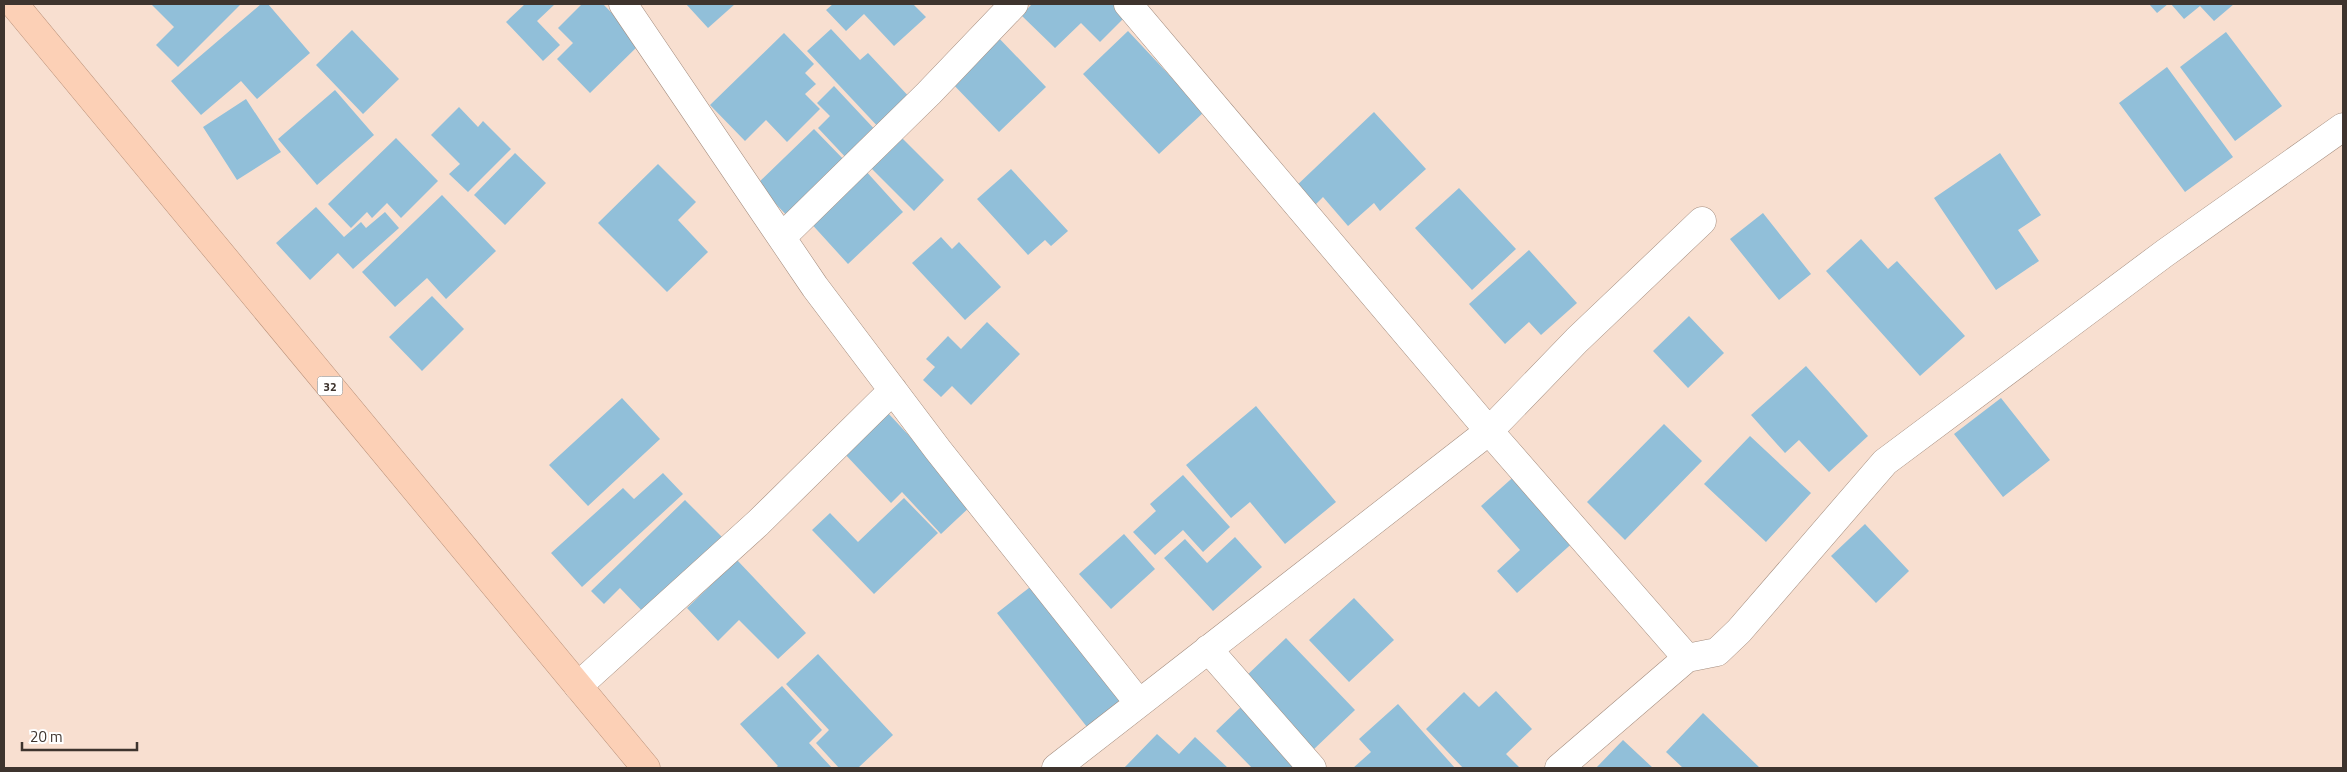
<svg xmlns="http://www.w3.org/2000/svg" width="2347" height="772" font-family="'Titillium Web',sans-serif">
	<rect width="100%" height="100%" fill="#f8dfd0"/>
	<path fill="#91bfd9" d="M151 4H241L178 67 156 45 174 27Z
		M261 4H268L310 53 257 99 241 81 201 115 171 81Z
		M525 4H555L537 21 560 45 543 61 506 22Z
		M582 4H603L641 43 590 93 557 59 573 43 558 28Z
		M686 4H735L708 28Z
		M833 4H913L926 17 894 46 864 14 846 31 826 10Z
		M1032 4H1126L1132 10 1100 42 1081 23 1055 48 1021 15Z
		M2149 4H2168L2157 13Z
		M2171 4H2234L2214 21 2200 6 2184 19Z
		M831 29 860 60 868 53 914 102 882 131 807 51Z
		M352 30 399 79 363 114 316 65Z
		M1128 31 1204 112 1159 154 1083 74Z
		M2226 32 2282 106 2235 141 2180 67Z
		M784 33 814 64 805 73 816 84 805 94 820 109 787 142 766 120 745 141 710 105Z
		M995 34 1046 87 999 132 949 80Z
		M2167 67 2233 157 2185 192 2119 103Z
		M834 86 879 134 850 162 818 128 830 116 817 103Z
		M335 90 374 135 317 185 278 139Z
		M246 99 281 152 237 180 203 127Z
		M459 107 478 127 483 121 511 149 468 192 449 174 460 164 431 135Z
		M1374 112 1426 169 1380 211 1374 203 1348 226 1323 197 1313 207 1294 188Z
		M814 129 848 164 790 219 757 184Z
		M900 136 944 180 914 211 870 167Z
		M396 138 438 181 401 218 387 203 372 218 367 212 351 228 328 204Z
		M515 153 546 183 505 225 474 195Z
		M2000 153 2041 215 2018 230 2039 261 1996 290 1934 198Z
		M658 164 696 202 678 220 708 252 667 292 598 223Z
		M864 169 903 212 848 264 808 220Z
		M1011 169 1068 231 1051 246 1045 240 1028 255 977 199Z
		M1459 188 1516 249 1472 290 1415 228Z
		M442 195 496 251 446 299 427 278 395 307 362 272Z
		M316 207 344 237 361 222 366 228 385 212 399 228 353 269 338 253 310 280 276 243Z
		M1763 213 1811 274 1779 300 1730 239Z
		M941 237 952 249 959 242 1001 287 965 320 912 263Z
		M1861 239 1888 269 1897 261 1965 336 1920 376 1826 271Z
		M1529 250 1577 303 1541 335 1529 322 1505 344 1469 304Z
		M432 296 464 329 422 371 389 337Z
		M1689 316 1724 353 1688 388 1653 351Z
		M987 322 1020 354 971 405 952 386 941 397 923 380 935 367 926 359 948 336 961 349Z
		M1806 366 1868 436 1829 472 1799 440 1785 453 1751 415Z
		M622 398 660 439 588 506 549 465Z
		M2001 398 2050 460 2003 497 1954 434Z
		M1256 406 1336 502 1285 544 1250 502 1231 518 1186 465Z
		M887 412 973 504 941 534 902 492 891 503 843 452Z
		M1664 424 1702 461 1625 540 1587 502Z
		M1750 436 1811 493 1766 542 1704 484Z
		M1519 472 1578 538 1517 593 1497 571 1520 550 1481 506Z
		M663 473 683 494 582 587 551 553 623 488 634 499Z
		M1183 475 1230 527 1203 552 1183 530 1155 555 1133 532 1156 511 1150 504Z
		M904 498 938 533 874 594 812 530 830 513 858 542Z
		M685 500 724 539 646 615 620 588 604 604 591 591Z
		M1865 524 1909 571 1876 603 1831 556Z
		M1124 534 1155 569 1111 609 1079 574Z
		M1235 537 1262 567 1213 611 1164 558 1185 539 1207 563Z
		M737 560 806 633 778 659 739 620 718 641 687 608Z
		M1034 584 1124 698 1087 727 997 613Z
		M1354 598 1394 640 1349 682 1309 640Z
		M1286 638 1355 710 1312 751 1243 679Z
		M818 654 893 735 858 768H839L816 743 829 730 786 684Z
		M782 686 822 730 809 743 832 768H775L778 766 740 724Z
		M1496 691 1532 729 1506 754 1520 768H1463L1426 729 1464 692 1479 707Z
		M1398 704 1455 768H1353L1371 752 1359 739Z
		M1243 705 1301 768H1252L1216 731Z
		M1703 713 1760 768H1683L1666 752Z
		M1157 734 1179 754 1195 737 1228 768H1124Z
		M1623 740 1653 768H1596Z"/>
	<g fill="none" stroke-linecap="round" stroke-linejoin="round">
		<defs>
			<path id="minor" d="M623 4 815 287 938 450 1138 702
				M1128 4 1489 431 1687 658 1717 652 1739 631 1885 462 2165 253 2343 127
				M782 237 929 93 1014 4
				M1208 649 1312 768
				M578 686 758 523 893 390
				M1056 768 1489 431 1577 340 1702 221
				M1559 768 1687 658"/>
			<path id="trunk" d="M14 4 646 768"/>
		</defs>
		<use href="#minor" stroke="#a48d7f" stroke-width="29"/>
		<use href="#trunk" stroke="#ba927b" stroke-width="29"/>
		<use href="#minor" stroke="#fff" stroke-width="28"/>
		<use href="#trunk" stroke="#fcd0b6" stroke-width="28"/>
	</g>
	<g text-anchor="middle" dominant-baseline="central" stroke-width="5" stroke-linejoin="round" paint-order="stroke">
		<rect fill="#fff" stroke="#78716d" stroke-width="1" x="317.5" y="376.5" width="25" height="19" rx="4"/>
		<g font-size="12" font-weight="bold" fill="#3e342e">
			<text x="330" y="386">32</text>
		</g>
	</g>
	<rect width="2347" height="772" fill="none" stroke="#3e342e" stroke-width="10"/>
	<path d="M22 742v8h115v-8" fill="none" stroke="#3e342e" stroke-width="2.5"/>
	<text x="30" y="742" font-size="15" fill="#3e342e" stroke="#ffffff" stroke-width="4" paint-order="stroke">20 m</text>
</svg>
